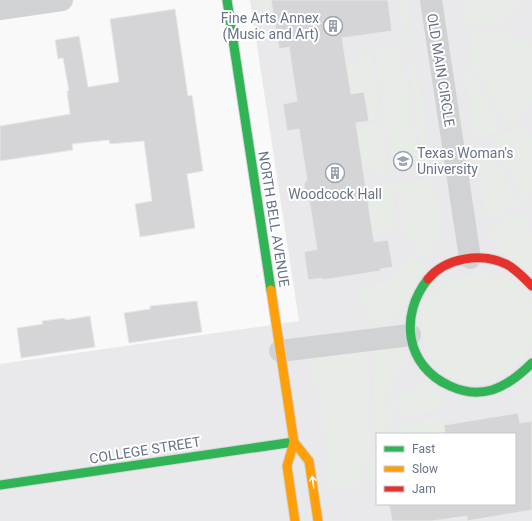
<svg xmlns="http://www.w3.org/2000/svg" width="532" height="521" font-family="Roboto,sans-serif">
	<rect width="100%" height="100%" fill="#f9f9f9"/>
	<path fill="#e9e9eb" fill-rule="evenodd" d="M250 0H532V521H0V364L299 321ZM377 434H515V504H377Z"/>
	<path fill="#e8ece7" d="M258 0H271L272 9 259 11Z
		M400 0H406L413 45 407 46Z
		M462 0H520L496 24 466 28Z
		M497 32 506 33 532 45V100L521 111 516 122 514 124H506L491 95 472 64 467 36Z
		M400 48 418 165 393 169 375 51Z
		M370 52 380 115 377 119 369 121 351 94 346 65 359 63 358 55 360 53Z
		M415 59 431 164 424 165 409 60Z
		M463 62 467 70 487 101 499 127 498 130 476 138Z
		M380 124 388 171 374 174 372 166 363 167 357 129Z
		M526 128 532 137 531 201H527L525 198 493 143C497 133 516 131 526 128Z
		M476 145H484L487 147 519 202 517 205 503 211 486 221Z
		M432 178C437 211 445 230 428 261L421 254 404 233 398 200H401V194L397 195 395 184Z
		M390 183 396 224 391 231 373 234 367 194 376 193 375 185Z
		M522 212 532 237V272L504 254 488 231 512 215Z
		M413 255 425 268 402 311 397 309 393 321C383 324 377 325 367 322L364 305 358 288 390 282Z
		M484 274 502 281 506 277 517 284 528 298 532 310V343L529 351 524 358 495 380 467 382 449 375 435 363 425 346 422 337 421 318 423 308 433 291 436 294C453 278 461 276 484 274Z
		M396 346C401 349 408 354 407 361L391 378 396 384 385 398C386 406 394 412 394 421L382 434H377V435L376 433 375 374 372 352V350Z
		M363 350 365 352 370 387V449L360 471 358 485 332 489 312 357Z
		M423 382 426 383 442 392 443 409 404 416 401 415C394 401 390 402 402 390L408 396Z
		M532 383V398L515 400 514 396Z
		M439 418 446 424 448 434H391L403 424Z
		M377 449V479L365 482 366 473Z"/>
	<path fill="#d5d5d7" stroke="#e8e8e8" d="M271 0H388L392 31 342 38 351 94 364 92 369 121 356 123 374 242 388 240 393 267 380 269V271L322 280V278L308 280 304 252 317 249 309 199 306 196 304 184 307 180 299 129 287 131 283 104 297 101 289 47 279 49Z
		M175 9 188 96 192 95 203 171 187 174 195 228 140 237 135 204 152 201 144 141 110 144 109 140 72 144 73 150 0 161V126L70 114 67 91H69L63 58 58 59 55 40 79 36 88 87 119 82 110 19Z
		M197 301 202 332 129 343 124 313 150 309V306Z
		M90 316 95 347 21 358 17 328 43 324 42 321 65 318V320Z
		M518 413 520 423 532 421V510L467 521V516L432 521H392L389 504H515V505V434H445L444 425Z"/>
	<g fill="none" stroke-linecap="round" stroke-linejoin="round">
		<defs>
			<path id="fast" d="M227 0 271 290
				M428 279C399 315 405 366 450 386 463 392 478 394 492 390 508 385 521 374 532 363
				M0 485 294 442"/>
			<path id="slow" d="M271 290 294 442 287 466 295 521
				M294 442 309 461 318 521"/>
			<path id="jam" d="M428 279C445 258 481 252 506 264 516 269 524 278 532 286"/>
		</defs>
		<use href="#fast" stroke="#d4d6d8" stroke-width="11"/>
		<use href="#slow" stroke="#d4d6d8" stroke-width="11"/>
		<use href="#jam" stroke="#d4d6d8" stroke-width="11"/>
		<path stroke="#d1d2d4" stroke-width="22" d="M431 0 470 258
			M0 9 62 0
			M280 351 410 335"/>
		<use href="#fast" stroke="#30b455" stroke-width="9"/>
		<use href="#slow" stroke="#ff9f0a" stroke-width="9"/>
		<use href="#jam" stroke="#e5322d" stroke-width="9"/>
	</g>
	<defs><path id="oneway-shaft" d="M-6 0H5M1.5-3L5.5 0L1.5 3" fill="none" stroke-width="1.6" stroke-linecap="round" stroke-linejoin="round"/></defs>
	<use stroke="#fff" href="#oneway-shaft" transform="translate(313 482) rotate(-98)"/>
	<defs>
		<symbol id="building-ring" viewBox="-11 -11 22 22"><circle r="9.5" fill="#fff" stroke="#9ba2b0" stroke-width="1.5"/><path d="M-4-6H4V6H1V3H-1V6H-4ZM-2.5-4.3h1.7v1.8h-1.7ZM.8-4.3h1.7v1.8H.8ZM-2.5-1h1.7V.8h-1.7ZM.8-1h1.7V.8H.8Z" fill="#9ba2b0"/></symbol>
		<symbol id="university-ring" viewBox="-11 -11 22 22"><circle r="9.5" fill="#fff" stroke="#9ba2b0" stroke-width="1.5"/><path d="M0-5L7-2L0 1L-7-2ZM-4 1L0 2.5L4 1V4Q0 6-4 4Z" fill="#9ba2b0"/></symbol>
	</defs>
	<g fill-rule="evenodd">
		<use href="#building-ring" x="322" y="15" width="22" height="22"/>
		<use href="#university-ring" x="392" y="150" width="22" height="22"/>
		<use href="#building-ring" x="324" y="162" width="22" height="22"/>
	</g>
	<g text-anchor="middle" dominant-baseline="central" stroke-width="4" stroke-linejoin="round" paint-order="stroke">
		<g font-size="14" fill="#687389" stroke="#fff" text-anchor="end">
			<text x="319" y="18">Fine Arts Annex<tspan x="319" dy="16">(Music and Art)</tspan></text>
			<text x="417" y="153" text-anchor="start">Texas Woman's<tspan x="417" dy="16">University</tspan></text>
			<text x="335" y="194" text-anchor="middle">Woodcock Hall</text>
		</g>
		<g font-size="14" fill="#687389" stroke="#fff">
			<text transform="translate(441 70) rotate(81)">OLD MAIN CIRCLE</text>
			<text transform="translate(274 219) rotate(81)">NORTH BELL AVENUE</text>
			<text transform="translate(145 450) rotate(-9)">COLLEGE STREET</text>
		</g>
	</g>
	<rect x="376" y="433" width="140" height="72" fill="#ffffff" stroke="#c3c7d0"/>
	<rect x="384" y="446" width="20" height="6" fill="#30b455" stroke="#c3c7d0"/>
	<text x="412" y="453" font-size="12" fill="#687389">Fast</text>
	<rect x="384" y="466" width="20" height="6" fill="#ff9f0a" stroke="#c3c7d0"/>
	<text x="412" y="473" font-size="12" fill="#687389">Slow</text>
	<rect x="384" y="486" width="20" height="6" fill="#e5322d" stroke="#c3c7d0"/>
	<text x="412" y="493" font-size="12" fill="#687389">Jam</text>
</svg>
